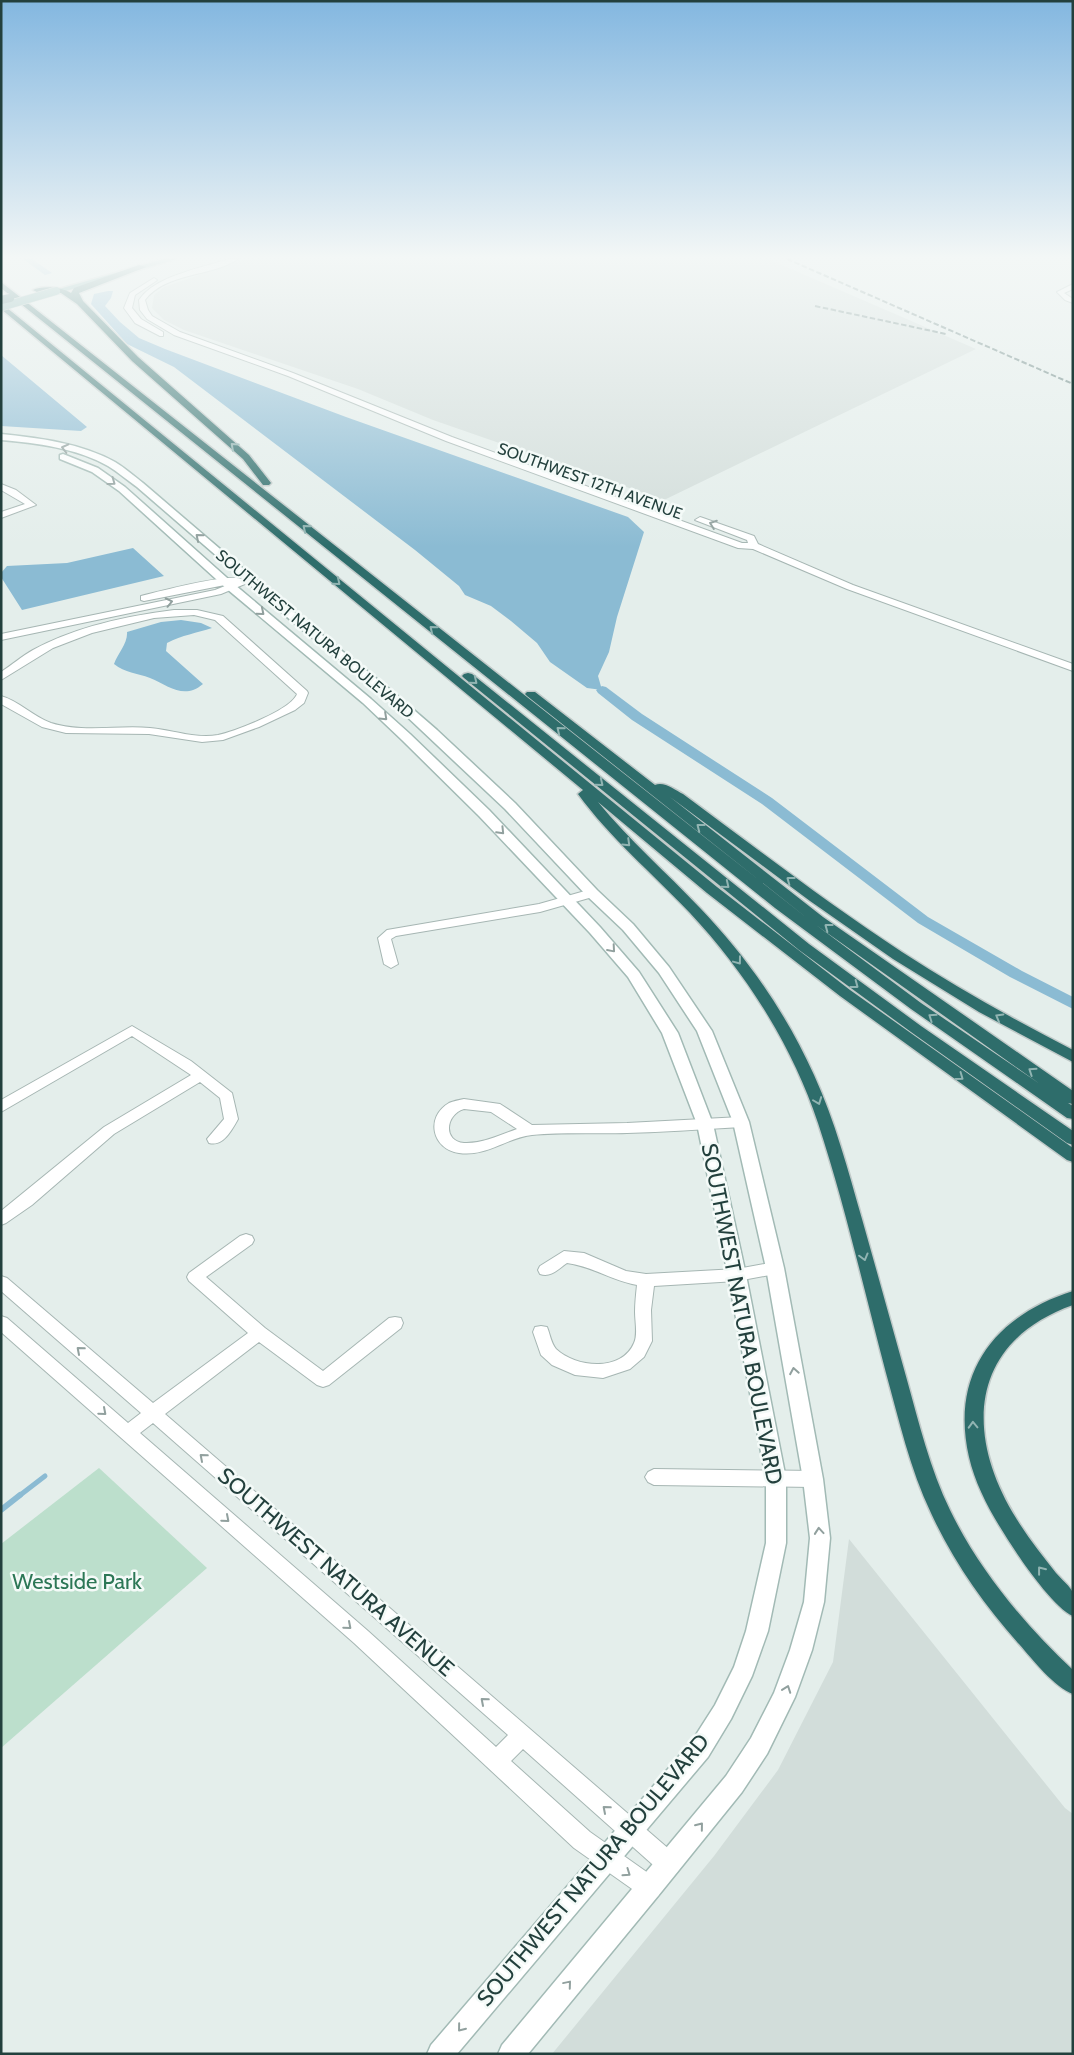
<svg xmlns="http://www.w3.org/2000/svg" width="1074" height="2055" font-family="Cabin,sans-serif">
	<rect width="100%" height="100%" fill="#e4eeeb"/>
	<path fill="#d2ddda" d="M246 259H768L976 349 664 500 433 420 358 389 184 330 164 320 152 308 154 295 164 287Z
		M849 1539 1065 1808 1073 1814V2054H552L714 1856 778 1770 833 1662Z"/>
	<path fill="#bcdfcc" d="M99 1468 207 1568 1 1748V1544Z"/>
	<path fill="#8bbbd3" d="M108 291H113L111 298 105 306 120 322 139 338 165 349 346 417 628 517 644 532 617 617 609 652 598 676 602 690 587 688 550 662 537 643 511 621 491 606 465 595 459 586 415 550 174 367 127 344 91 304 94 294Z
		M1 355 87 427 81 431 1 426Z
		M133 548 164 576 22 610 1 577V573L7 566 67 563Z
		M181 620 201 623 212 628C197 633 182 635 167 643L166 651 203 684C184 700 169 686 150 678 137 673 125 673 114 664 118 653 128 643 127 632L161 622Z"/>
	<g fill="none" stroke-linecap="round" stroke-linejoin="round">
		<path stroke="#8bbbd3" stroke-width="5" d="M19 1496 45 1476"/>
		<path stroke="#8bbbd3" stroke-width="6" d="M1 1510 20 1495"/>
		<path fill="#8bbbd3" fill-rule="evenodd" d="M23 259H32L52 273 45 275Z
			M602 686 606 687 642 714 772 798 928 917 1022 971 1073 997V1009L1010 977 918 923 762 804 632 720 598 693 596 690Z"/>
		<defs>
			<path id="street" d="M229 259H238C212 277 166 272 145 300L148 310 152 316 180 332 293 373 452 437 742 543H748L747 540 695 520 700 517 703 518 754 536 758 544 853 585 1073 664V671L847 589 753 549 738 548 446 441 288 376 174 335 147 319 140 310 139 300C155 276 201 268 229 259Z
				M154 278 157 280 156 281 135 295 132 308 141 319 163 332V336H160L135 323 124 308 130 293Z
				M1073 284V289L1064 293 1073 299V303L1065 300 1057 292Z
				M1 484 16 490 36 505 1 518V512L25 504 1 490Z
				M249 576 252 577V581L221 594 1 640V634L215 590 230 584 144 601 141 600V596C157 592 229 573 240 579Z
				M174 610H197L223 616 307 691 308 693 304 703 295 710 259 727 223 740 202 742 149 734 66 733 42 727 1 704V696C19 701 34 717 51 723 82 733 118 725 150 728 172 730 196 739 218 735 236 731 291 710 297 694L215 620 194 615 154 618 92 633 53 648 1 680V672C12 665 22 656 33 650 75 627 126 616 174 610Z
				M592 889 598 893 596 896 540 912 396 936 391 939 398 964 391 968 384 964 378 938 387 930 539 904Z
				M132 1026 191 1061 232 1093 238 1119C232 1130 223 1147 209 1143L207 1139 224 1119 220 1098 200 1082 114 1134 32 1205 6 1223 1 1225V1211L104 1127 191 1075 132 1036 1 1112V1100Z
				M464 1099 500 1104 532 1125 627 1123 741 1117 746 1118 748 1122 746 1126 741 1127C703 1129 665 1132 627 1133 596 1134 563 1132 532 1135 506 1138 486 1157 459 1153 432 1149 425 1117 449 1103 453 1101 460 1100 464 1099ZM464 1109 491 1112 517 1129C500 1135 482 1144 464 1143 442 1141 446 1114 464 1109Z
				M246 1234 252 1236 254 1240 252 1244 206 1277 265 1328 323 1371 389 1318 395 1317 401 1318 403 1323 401 1328 329 1385 323 1387 317 1385 259 1342 165 1414 677 1856 680 1864 677 1872 669 1875 661 1872 523 1749 511 1761 590 1832 658 1880 661 1888 658 1896 650 1899 642 1896 574 1848 354 1643 1 1332V1316L7 1318 128 1423 141 1413 1 1291V1276L7 1278 153 1403 248 1333 189 1281 187 1277 189 1273 240 1236ZM153 1423 508 1735 496 1747 368 1631 140 1433Z
				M564 1251 584 1253 626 1271 646 1274 737 1269 775 1262 781 1264 783 1268 781 1272 775 1274 737 1281 654 1286 651 1310 652 1341 644 1357 630 1369 603 1378 575 1375 552 1365 541 1355 533 1332 535 1327 541 1326 547 1327C550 1334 551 1343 556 1349 576 1368 622 1372 634 1343 638 1335 635 1321 635 1312 635 1303 636 1294 637 1285 612 1281 592 1266 567 1263 558 1269 551 1278 540 1274L538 1270 540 1266Z
				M654 1469 813 1471 819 1474 822 1479 819 1484 813 1487 654 1485 648 1482 645 1477 648 1472Z"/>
			<path id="secondary" d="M1 434C39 438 81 443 115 462 125 468 134 476 143 483L302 619 393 692 437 730 515 803 597 890 633 924 669 967 712 1031 749 1122 784 1268 823 1479 830 1538 824 1602 812 1650 795 1697 767 1754 742 1792 658 1896 528 2054H498L502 2045 726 1776 751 1738 774 1693 790 1650 804 1602 810 1538 803 1479 766 1268 733 1122 697 1031 659 973 623 930 587 896 505 809 385 696 294 623 137 487C127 480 118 472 108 466 76 448 37 443 1 440Z
				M63 454 98 468 125 487 235 585 371 699 410 734 489 810 600 927 639 972 678 1033 713 1124 746 1275 786 1479V1543L768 1631 752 1676 731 1719 708 1757 457 2054H427L431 2045 692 1741 715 1705 734 1667 746 1631 766 1543V1479L728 1275 697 1124 662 1033 628 977 590 933 479 816 402 740 363 703 227 589 119 491 92 472 60 459V455Z"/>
			<path id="primary" d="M164 259H176L59 293 52 291Z"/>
			<path id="highway" d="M139 265 146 267 79 293 83 301 138 357 249 455 271 483 269 485H263L243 459 132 361 77 304 61 293 37 292 33 290C42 285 63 287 71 293L74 288Z
				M1 282 812 922 527 696 525 694 527 692H535L655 785C664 781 675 790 683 794 756 848 827 903 902 952 957 988 1015 1020 1073 1050V1062L979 1012 893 959 810 901 670 797 823 917 1073 1091V1104L1068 1103 1073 1106V1119L1067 1118 911 1009 775 908 1 288ZM816 925 1040 1084 921 1003Z
				M1 303 717 887 850 990 1073 1148V1162L1067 1160 840 996 707 893 598 802C629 840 666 872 700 908 747 957 786 1013 814 1075 835 1121 848 1170 862 1219 877 1272 892 1326 907 1380 919 1423 930 1469 950 1510 979 1570 1024 1624 1073 1670V1694C1054 1687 1033 1660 1019 1644 984 1605 953 1561 931 1513 910 1469 899 1420 886 1373 864 1290 845 1205 818 1123 792 1045 746 973 690 913 652 873 610 838 578 794L583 790 1 309Z
				M468 673 472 674 809 944 921 1026 1073 1131V1145L1067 1143 911 1032 799 950 464 678 462 676 464 674Z
				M1073 1291V1305C969 1342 964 1434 1016 1518 1028 1538 1042 1555 1056 1573 1061 1579 1071 1587 1073 1593 1074 1600 1073 1609 1073 1616 1057 1610 1028 1570 1018 1555 998 1525 977 1492 969 1457 950 1374 994 1316 1073 1291Z"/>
		</defs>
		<use href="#street" stroke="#a6b6b3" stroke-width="2"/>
		<use href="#secondary" stroke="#a2bab5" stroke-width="3"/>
		<use href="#primary" stroke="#c1cac9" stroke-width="3"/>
		<use href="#highway" stroke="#c1cac9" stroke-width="3"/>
		<use href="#street" fill="#fff" fill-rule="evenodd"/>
		<use href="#secondary" fill="#fff" fill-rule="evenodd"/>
		<use href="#primary" fill="#67a49f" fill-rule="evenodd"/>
		<use href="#highway" fill="#2e6d6b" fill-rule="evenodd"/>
		<path stroke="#5d7b78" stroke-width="2" stroke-dasharray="5.5 2.5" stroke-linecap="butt" d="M787 259 1073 384
			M815 306 946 334"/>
		<defs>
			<path id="primary-bridge" d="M1 307 56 291"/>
			<path id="highway-bridge" d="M1 300 10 298"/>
		</defs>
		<use href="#primary-bridge" stroke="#c1cac9" stroke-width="9" stroke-linecap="butt"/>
		<use href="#highway-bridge" stroke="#c1cac9" stroke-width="9" stroke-linecap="butt"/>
		<use href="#primary-bridge" stroke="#67a49f" stroke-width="8"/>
		<use href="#highway-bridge" stroke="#2e6d6b" stroke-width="8"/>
	</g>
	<defs><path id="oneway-chevron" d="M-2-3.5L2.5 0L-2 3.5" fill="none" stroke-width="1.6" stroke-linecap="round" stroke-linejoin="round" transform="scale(1.25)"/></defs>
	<g stroke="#91b4b2">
		<use href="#oneway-chevron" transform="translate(234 446) rotate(-138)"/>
		<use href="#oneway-chevron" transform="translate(306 528) rotate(-141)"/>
		<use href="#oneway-chevron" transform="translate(337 582) rotate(39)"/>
		<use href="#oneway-chevron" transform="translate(433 629) rotate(-141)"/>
		<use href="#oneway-chevron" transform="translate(474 681) rotate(39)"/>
		<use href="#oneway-chevron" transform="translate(560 730) rotate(-141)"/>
		<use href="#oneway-chevron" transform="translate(600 783) rotate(39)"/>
		<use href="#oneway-chevron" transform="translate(700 827) rotate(-142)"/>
		<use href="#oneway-chevron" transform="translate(627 843) rotate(44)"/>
		<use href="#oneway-chevron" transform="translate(790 880) rotate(-143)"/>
		<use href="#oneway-chevron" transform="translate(726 885) rotate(39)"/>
		<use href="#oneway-chevron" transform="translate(828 927) rotate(-143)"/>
		<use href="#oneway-chevron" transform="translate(738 961) rotate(53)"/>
		<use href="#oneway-chevron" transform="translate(855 985) rotate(37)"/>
		<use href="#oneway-chevron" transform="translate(932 1017) rotate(-145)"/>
		<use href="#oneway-chevron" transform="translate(999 1017) rotate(-150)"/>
		<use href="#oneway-chevron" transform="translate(1032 1071) rotate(-146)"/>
		<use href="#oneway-chevron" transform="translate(960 1077) rotate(36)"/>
		<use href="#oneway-chevron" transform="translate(818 1101) rotate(69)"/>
		<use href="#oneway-chevron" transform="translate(864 1257) rotate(75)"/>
		<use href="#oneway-chevron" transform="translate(973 1425) rotate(-92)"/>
		<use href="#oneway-chevron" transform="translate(1041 1570) rotate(-128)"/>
	</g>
	<g stroke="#91a09e">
		<use href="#oneway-chevron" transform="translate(65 448) rotate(-166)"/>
		<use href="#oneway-chevron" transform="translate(112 482) rotate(36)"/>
		<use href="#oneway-chevron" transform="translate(713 524) rotate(-160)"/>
		<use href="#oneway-chevron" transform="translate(199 537) rotate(-140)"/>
		<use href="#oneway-chevron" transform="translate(169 602) rotate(-12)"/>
		<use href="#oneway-chevron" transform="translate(261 612) rotate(40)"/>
		<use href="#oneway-chevron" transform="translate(384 717) rotate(43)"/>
		<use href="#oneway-chevron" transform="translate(501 831) rotate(46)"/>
		<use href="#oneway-chevron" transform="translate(612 949) rotate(49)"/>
		<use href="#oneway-chevron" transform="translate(80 1350) rotate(-139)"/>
		<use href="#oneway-chevron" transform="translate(794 1371) rotate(-100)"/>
		<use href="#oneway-chevron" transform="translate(103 1412) rotate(41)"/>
		<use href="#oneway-chevron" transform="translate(203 1457) rotate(-139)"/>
		<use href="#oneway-chevron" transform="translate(226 1519) rotate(41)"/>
		<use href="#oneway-chevron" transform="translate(819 1531) rotate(-95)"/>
		<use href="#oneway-chevron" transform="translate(348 1626) rotate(41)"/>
		<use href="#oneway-chevron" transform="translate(787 1689) rotate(-70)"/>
		<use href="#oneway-chevron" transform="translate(484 1701) rotate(-139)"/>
		<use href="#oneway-chevron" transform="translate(606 1809) rotate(-139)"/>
		<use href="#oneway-chevron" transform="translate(700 1826) rotate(-51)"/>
		<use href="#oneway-chevron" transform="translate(627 1873) rotate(35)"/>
		<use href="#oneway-chevron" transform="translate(568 1984) rotate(-50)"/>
		<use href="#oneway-chevron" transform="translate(461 2028) rotate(129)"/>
	</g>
	<linearGradient id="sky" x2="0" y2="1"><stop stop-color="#83b7e0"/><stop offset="0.47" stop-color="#f3f7f6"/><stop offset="1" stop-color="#f3f7f6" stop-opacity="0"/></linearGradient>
	<rect width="1074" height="547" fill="url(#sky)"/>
	<g text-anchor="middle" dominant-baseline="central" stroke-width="5" stroke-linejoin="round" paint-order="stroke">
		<g font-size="16" fill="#23403d" stroke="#f4faf8">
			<text transform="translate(590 481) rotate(20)">SOUTHWEST 12TH AVENUE</text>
			<text transform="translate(315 634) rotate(40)">SOUTHWEST NATURA BOULEVARD</text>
		</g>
		<g font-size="22" fill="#23403d" stroke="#f4faf8">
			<text transform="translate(742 1314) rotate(79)">SOUTHWEST NATURA BOULEVARD</text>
			<text transform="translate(336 1572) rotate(41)">SOUTHWEST NATURA AVENUE</text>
			<text transform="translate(593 1870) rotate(-50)">SOUTHWEST NATURA BOULEVARD</text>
		</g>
		<g font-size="22" fill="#2c7756" stroke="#f4faf8">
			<text x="77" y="1581">Westside Park</text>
		</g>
	</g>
	<rect width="1074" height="2055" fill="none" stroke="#23403d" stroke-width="5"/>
</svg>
